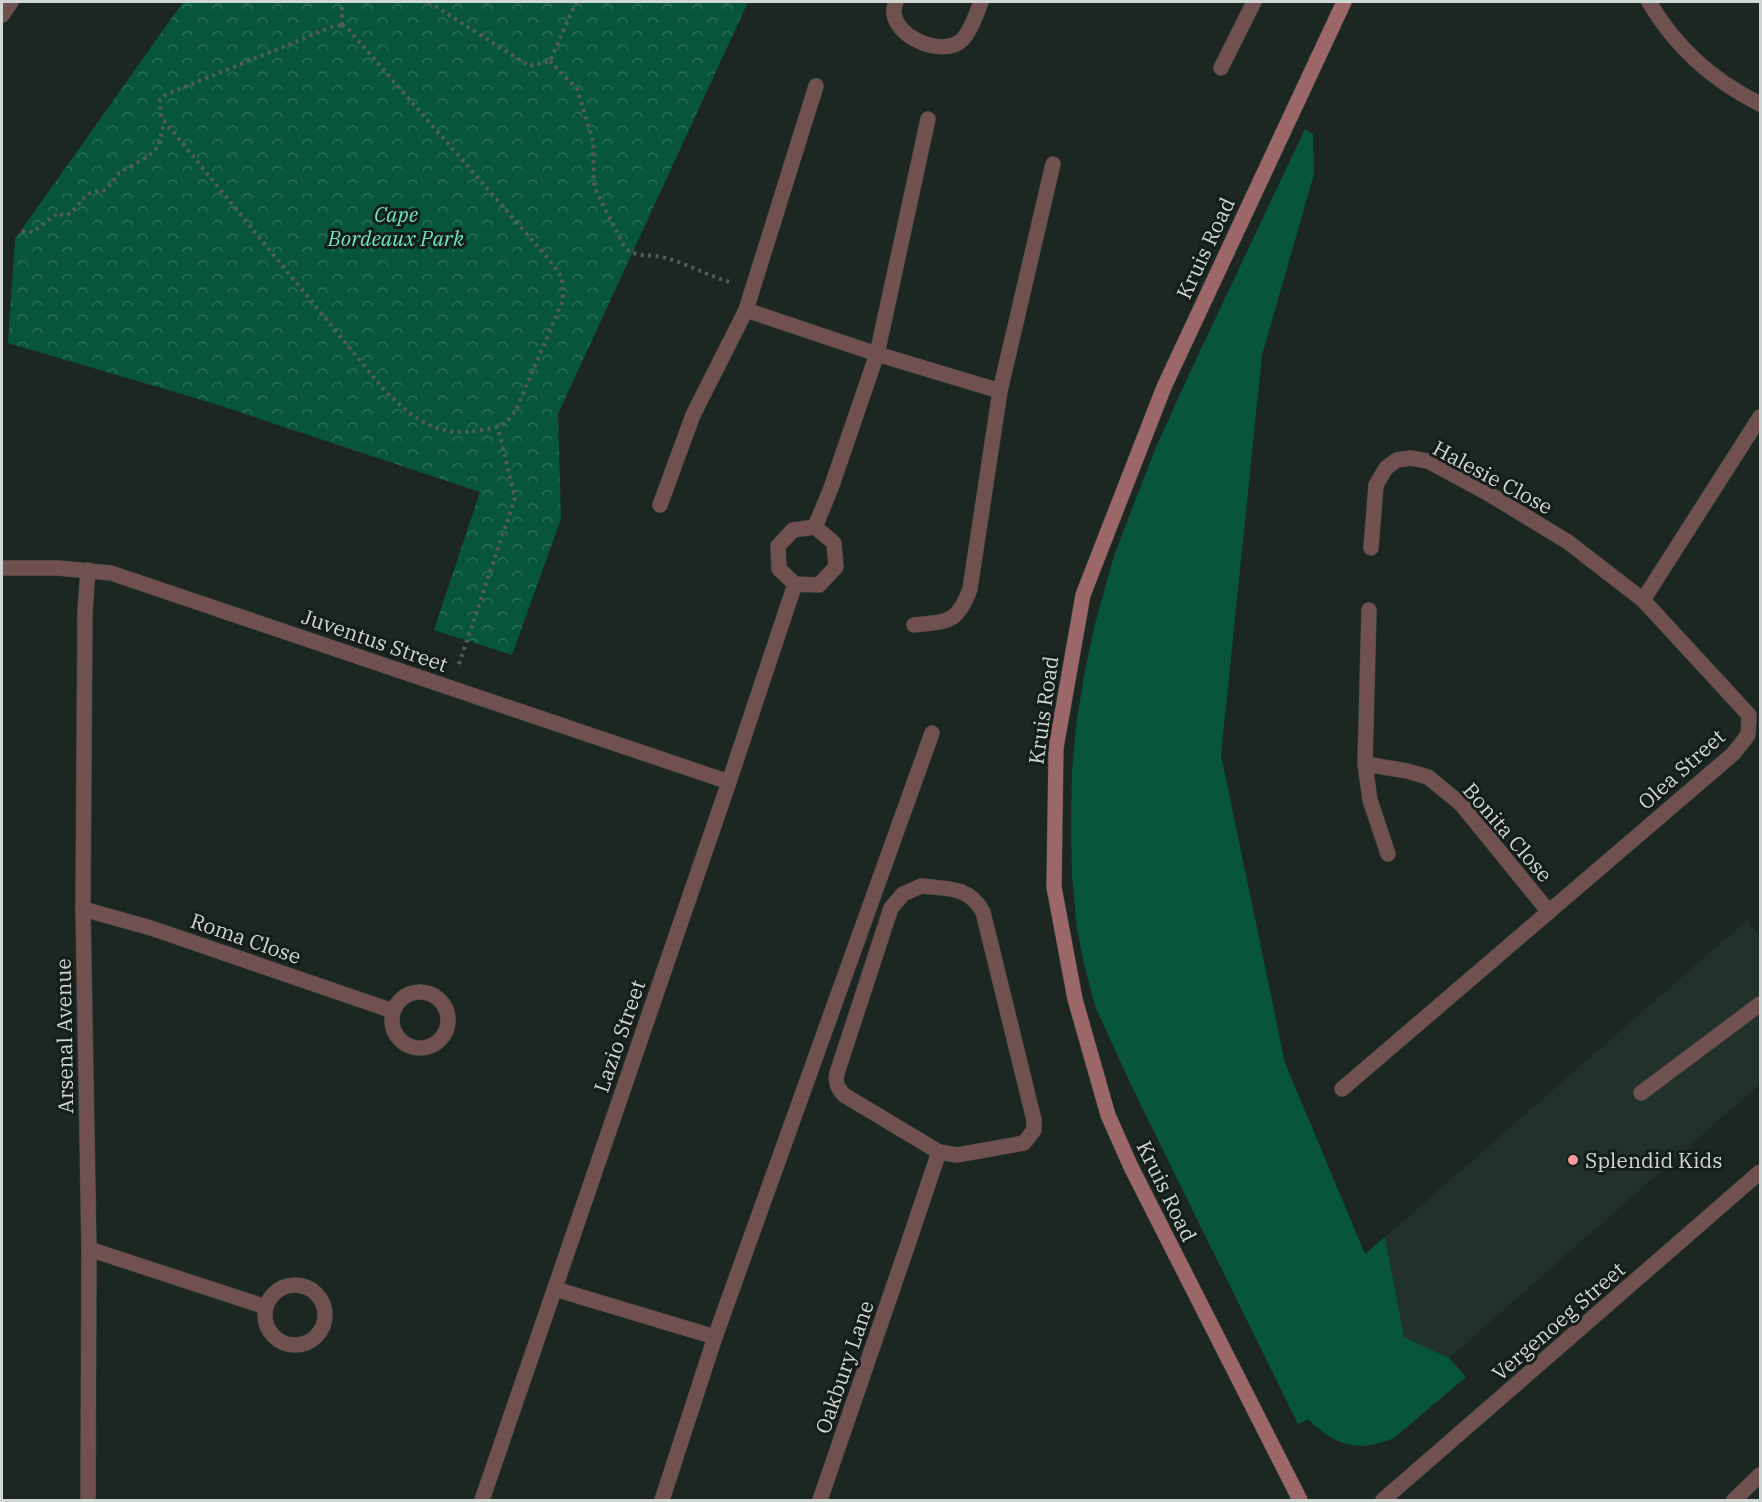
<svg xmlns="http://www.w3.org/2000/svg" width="1762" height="1502" font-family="'IBM Plex Serif',serif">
	<defs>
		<pattern id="park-crowns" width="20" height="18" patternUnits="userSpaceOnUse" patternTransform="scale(1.5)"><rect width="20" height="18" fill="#08553e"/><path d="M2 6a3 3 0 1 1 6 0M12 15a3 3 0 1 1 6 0" fill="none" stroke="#2b6d59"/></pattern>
	</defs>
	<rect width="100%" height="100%" fill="#1d2722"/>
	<path fill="#22322b" d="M1747 920 1760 936V1084L1449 1358 1404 1337 1385 1237Z"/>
	<path fill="#08553e" d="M1305 129 1313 134 1314 174 1262 355 1221 755 1285 1063 1365 1254 1385 1237 1404 1337 1449 1358 1466 1377 1394 1438C1358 1453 1335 1446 1308 1419L1298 1424 1131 1085 1095 1006 1085 968 1077 929 1072 876 1071 824 1072 771 1077 718 1085 671 1095 624 1114 556 1154 452 1184 385Z"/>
	<path fill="url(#park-crowns)" d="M183 2H748L558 414 561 519 512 655 434 630 480 492 212 403 8 343 15 239Z"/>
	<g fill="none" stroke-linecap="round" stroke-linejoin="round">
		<defs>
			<path id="lane" d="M896 2C882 32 942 61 963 39 972 29 976 14 981 2
				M1649 2C1676 48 1712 80 1760 104
				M2 15 11 2
				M1221 68 1254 2
				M921 886C948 889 969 886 983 912L1034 1120V1130L1024 1143 957 1155 939 1152 844 1095C837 1088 835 1082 837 1073L891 908 903 894Z
				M83 909 151 928 393 1011
				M392 1020a28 28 0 1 1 56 0a28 28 0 1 1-56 0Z
				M1641 1093 1760 1004
				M907 1247 939 1152
				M89 1249 266 1307
				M265 1315a30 30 0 1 1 60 0a30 30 0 1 1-60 0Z
				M555 1289 715 1337
				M662 1500 715 1337 932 733"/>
			<path id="street" d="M746 310 877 354 1000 391
				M660 505 693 415 746 310 816 86
				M815 527 831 488 877 354 928 119
				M815 527 834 543 836 567 819 585 795 584 779 569 778 546 793 530Z
				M2 568H58L111 573 729 782
				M1643 600 1760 417
				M1369 610 1365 764 1370 800 1388 854
				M914 625C948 621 957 624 970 589L1000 391 1053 164
				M1365 764 1407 771 1428 777 1461 804 1549 912
				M1342 1089 1733 754 1748 735 1749 715 1643 600 1568 542 1489 494 1428 461 1410 458 1397 460 1386 468 1376 485 1371 548
				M88 1500 89 1249 83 909 85 611 88 570
				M482 1500 729 782 795 584
				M820 1500 907 1247
				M1383 1500 1760 1172
				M1734 1500 1760 1475"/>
			<path id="secondary" d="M1300 1500 1131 1167 1108 1115 1075 999 1054 887 1056 748 1083 595 1164 387 1344 2"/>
		</defs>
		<use href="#lane" stroke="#3a433e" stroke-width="16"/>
		<use href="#street" stroke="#3a433e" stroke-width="16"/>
		<use href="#secondary" stroke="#3a433e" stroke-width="16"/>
		<path stroke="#535c57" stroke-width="4" stroke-dasharray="3 4.5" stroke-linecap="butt" d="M429 2 529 66 550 61 576 2
			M342 25 349 30 546 256 562 277 563 300 516 410C506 425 500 427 482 430 437 438 415 420 384 390L161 117 160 100 165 95 334 26Z
			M342 25V2
			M550 61 577 89 593 141 594 187 625 248C639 259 650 253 666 258 688 264 708 276 730 282
			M22 231 33 232 58 213 66 216C86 203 77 192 106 190L119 173 147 157 158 147 164 123
			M459 664 515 498 498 428"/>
		<use href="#lane" stroke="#715050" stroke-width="15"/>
		<use href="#street" stroke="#715050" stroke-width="15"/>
		<use href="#secondary" stroke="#9c6768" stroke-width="15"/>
	</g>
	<circle fill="#f59b9d" stroke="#141d19" stroke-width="2" cx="1573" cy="1160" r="6"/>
	<g text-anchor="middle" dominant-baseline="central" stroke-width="6" stroke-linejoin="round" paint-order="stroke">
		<g font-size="21" font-style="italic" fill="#6ce7b9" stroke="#141d19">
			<text x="396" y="214">Cape<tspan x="396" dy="24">Bordeaux Park</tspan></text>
		</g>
		<g font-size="21" fill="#d0d6d3" stroke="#141d19">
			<text transform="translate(1205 248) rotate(-65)">Kruis Road</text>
			<text transform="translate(1493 477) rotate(28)">Halesie Close</text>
			<text transform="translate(375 640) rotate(19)">Juventus Street</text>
			<text transform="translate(1043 710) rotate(-82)">Kruis Road</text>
			<text transform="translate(1681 769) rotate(-42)">Olea Street</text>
			<text transform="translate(1508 832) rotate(49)">Bonita Close</text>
			<text transform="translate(246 938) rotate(19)">Roma Close</text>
			<text transform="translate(64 1036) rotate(-91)">Arsenal Avenue</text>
			<text transform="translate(619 1036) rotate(-71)">Lazio Street</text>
			<text transform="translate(1167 1191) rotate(64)">Kruis Road</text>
			<text transform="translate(1558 1321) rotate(-41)">Vergenoeg Street</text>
			<text transform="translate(844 1367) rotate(-71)">Oakbury Lane</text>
		</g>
		<g font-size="21" fill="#d0d6d3" stroke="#141d19" text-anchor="start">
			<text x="1585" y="1160">Splendid Kids</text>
		</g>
	</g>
	<rect width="1762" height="1502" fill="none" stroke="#d0d6d3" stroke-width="6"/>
</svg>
